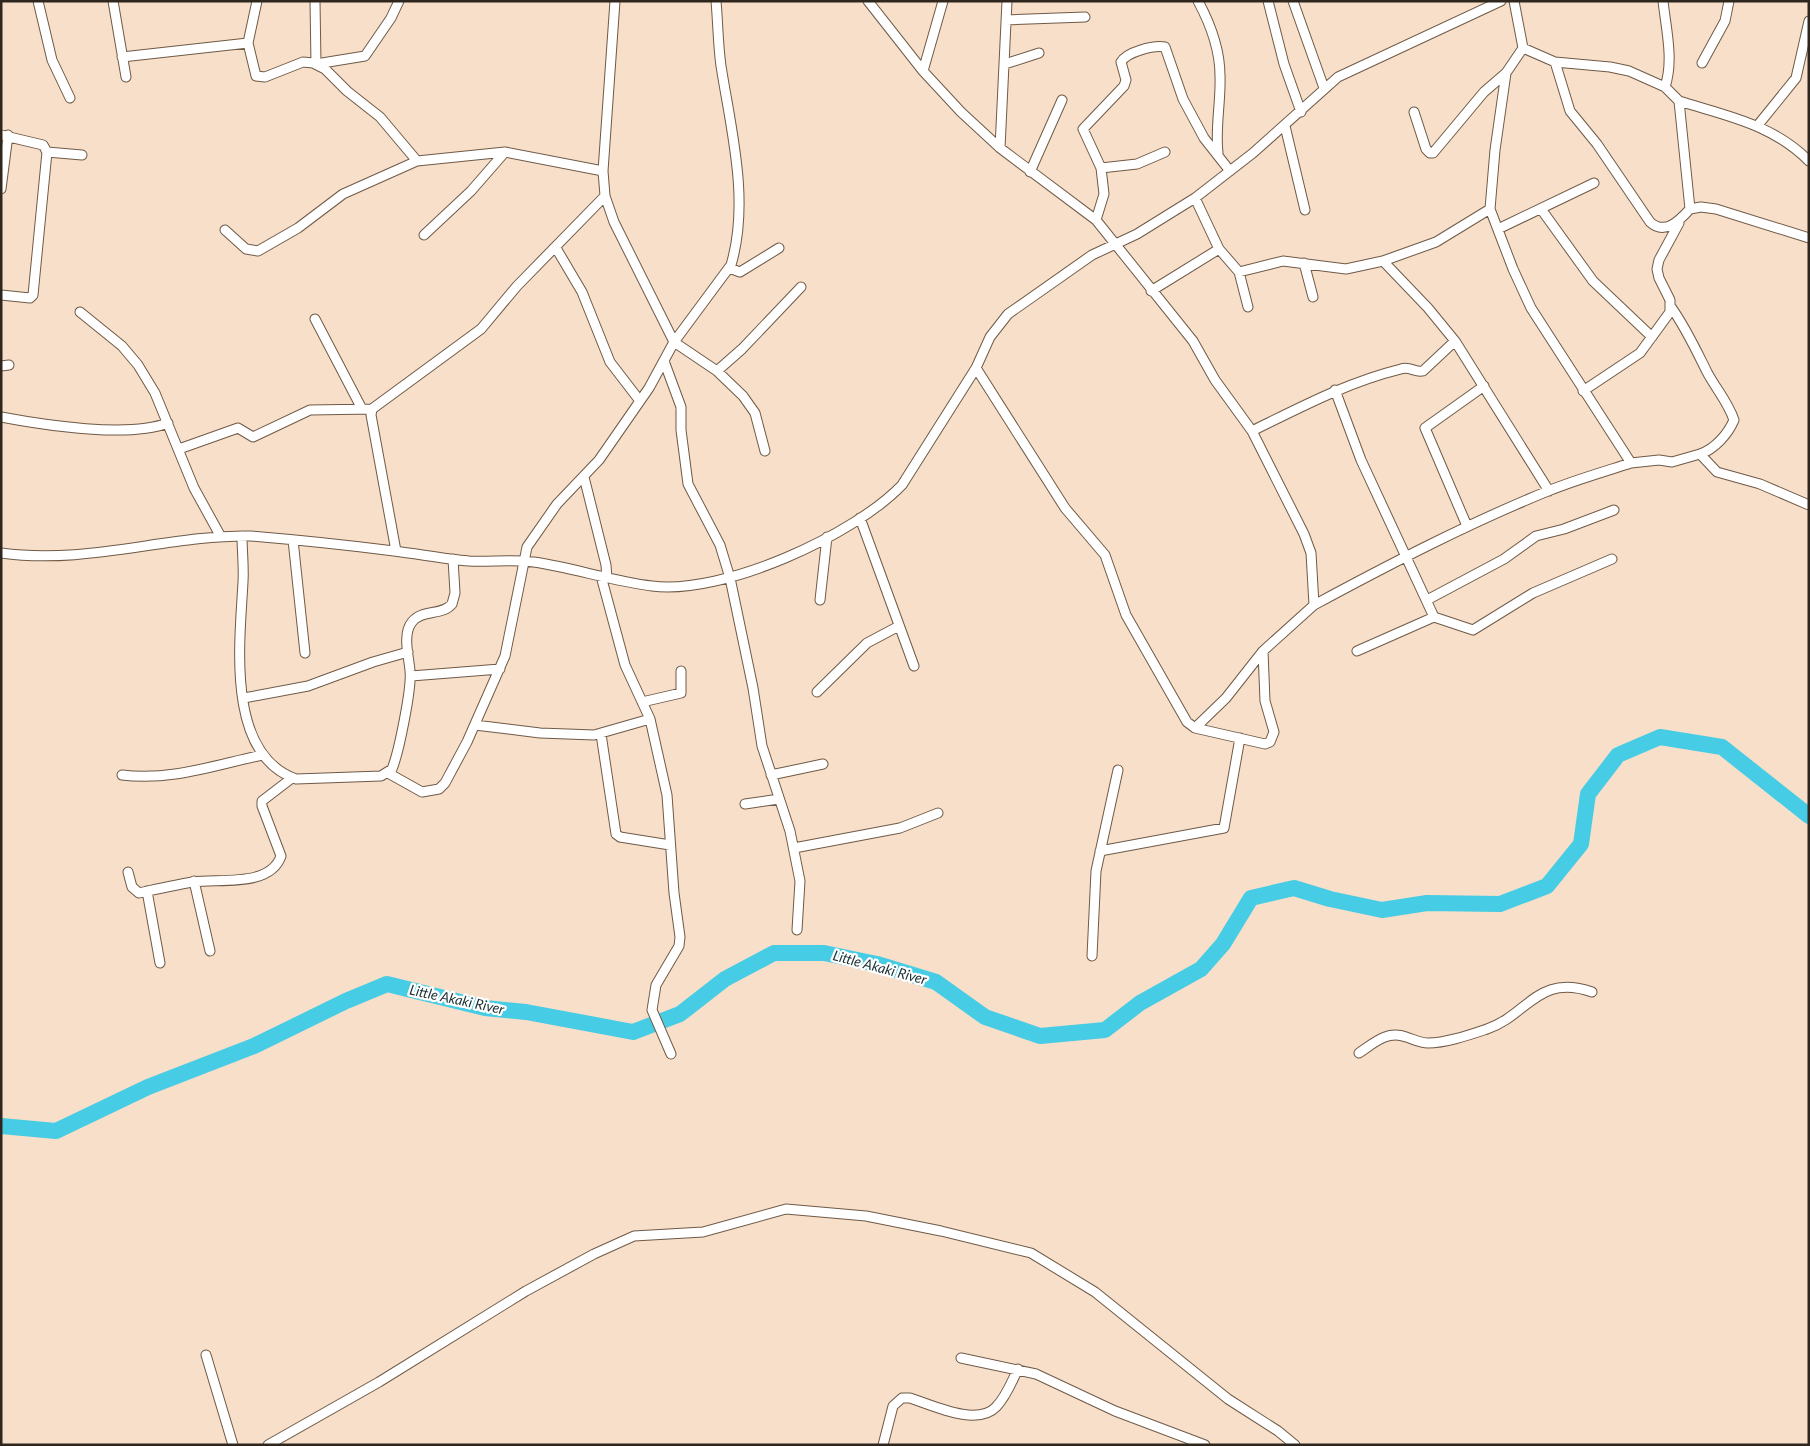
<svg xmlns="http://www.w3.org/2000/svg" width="1810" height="1446" font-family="Lato,sans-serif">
	<rect width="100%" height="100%" fill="#f7dfc9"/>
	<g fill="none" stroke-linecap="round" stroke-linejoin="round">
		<path stroke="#46cce4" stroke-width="16" d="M1 1126 56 1131 148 1087 254 1046 346 1001 387 984 485 1008 526 1012 633 1032 680 1014 725 979 774 953H824L877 964 936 982 985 1017 1040 1036 1105 1030 1140 1003 1201 969 1223 944 1251 898 1294 888 1330 899 1382 910 1427 903 1500 904 1547 886 1581 844 1588 794 1618 755 1660 737 1722 747 1809 816"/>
		<defs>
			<path id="street" d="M38 1 52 60 70 98
				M113 1 126 77
				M257 1 248 43 256 76 265 77 303 62 313 63 325 69 347 91 380 117 417 161
				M315 1 316 64 365 56 391 18 399 1
				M615 1 603 171 605 196 614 222 674 342 717 371 743 396 755 413 765 451
				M868 1 923 71 961 112 1000 148 1096 220 1193 341 1215 380 1252 431 1304 534 1311 553 1314 605C1390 564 1467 524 1548 491 1575 480 1603 472 1631 463L1531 308 1513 269 1490 209 1495 150 1506 73 1523 48
				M1198 1C1211 25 1220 49 1220 76 1221 102 1215 127 1218 153
				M1268 1 1284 64 1301 112
				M1293 1 1324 88
				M1514 1 1523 48 1555 62 1610 67 1629 71 1665 87 1679 101 1690 209 1701 207 1716 209 1809 238
				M1663 1C1666 29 1674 60 1665 87
				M1006 20 1085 17
				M122 57 248 43
				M1555 62 1570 111 1597 144 1650 222C1665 236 1680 220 1690 209
				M1702 63 1725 21 1729 1
				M1005 64 1039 53
				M923 71 943 1
				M1679 101C1727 116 1772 124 1809 161
				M1414 112 1426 149 1430 153H1433L1484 92 1506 73
				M1758 125 1796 78 1809 21
				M1285 126 1305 210
				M1 135 43 145 47 152 33 295 30 298 1 295
				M1000 148 1007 1
				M47 152 82 155
				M1101 168 1137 164 1165 152
				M1030 172 1062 100
				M1 189 8 135
				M1195 198 1219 249 1239 272 1283 261 1346 269 1383 261
				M1490 209 1436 242 1383 261 1428 308 1455 341 1549 491
				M1541 209 1593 281 1652 337
				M1096 220 1104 194 1101 168 1083 129 1124 86 1126 80 1121 62C1127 52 1153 45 1165 47L1183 99 1204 138 1230 171
				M1498 229 1594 183
				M225 230 246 249 258 251 298 228 343 194 417 161 505 152 603 171
				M424 235 471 191 505 152
				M556 248 582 292 610 362 640 401
				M1304 263 1313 297
				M729 268 740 272 779 248
				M1239 272 1248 307
				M1151 291 1219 249
				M1671 307C1686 328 1696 350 1707 372 1716 389 1728 402 1734 420 1728 434 1715 449 1700 454
				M80 312 122 346 138 365 155 393 194 488 221 537
				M315 319 362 409
				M664 361 681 407V430L688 484 720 545 730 578 753 688 762 746 790 831 800 881 797 930
				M1 366 9 365
				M976 368 1065 508 1105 555 1126 615 1187 722 1195 728 1265 744 1270 742 1274 732 1265 701 1263 651
				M717 371 742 349 801 287
				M1335 390 1361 460 1434 617 1357 651
				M1583 391 1640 353 1670 312V300L1659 278 1657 269 1659 260 1679 223
				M1 417C44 425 128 438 168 423
				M1252 431C1301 407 1348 382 1401 369 1410 366 1415 373 1423 371L1455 341
				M179 449 238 428 253 437 310 410 372 409
				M1631 463 1659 460 1672 462 1700 454 1717 472 1760 484 1809 505
				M584 477 606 565 607 578
				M860 518 914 666
				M1467 526 1425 428 1484 386
				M242 536C242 551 244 566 243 582 240 640 225 754 296 779L381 776 392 769C399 752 412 687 410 671 409 657 402 634 412 622 422 609 442 616 452 604L455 593 453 559
				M293 540 305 653
				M396 551 371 415 372 409 481 329 517 286 605 196
				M1 553C88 565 167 535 251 536 299 540 347 545 394 551 419 554 444 559 469 561 491 562 513 559 534 562 574 568 612 581 652 586 724 595 854 535 902 485L976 368 990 337 1008 314 1092 255 1137 234 1195 198 1253 153 1338 77 1501 1
				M601 576 625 665 650 719 667 795 674 893 680 937 679 946 656 985 652 1010 671 1054
				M820 600 827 537
				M1427 600 1504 559 1536 536 1564 529 1614 510
				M1434 617 1473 630 1533 593 1612 559
				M411 676 500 669
				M817 692 867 643 899 626
				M244 698 308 686 373 662 408 652
				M642 702 681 693V671
				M475 725 540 733 594 735 650 719
				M1195 728 1226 698 1263 651 1314 605
				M601 734 616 834 620 837 670 845
				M388 773 422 792 439 789 445 783 467 742 505 656 527 547 557 504 599 460 649 388 674 342 731 265C750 201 731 130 721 66 718 45 718 23 716 1
				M122 775C171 781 215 765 262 755
				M771 775 823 764
				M745 804 779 799
				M794 848 900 828 938 813
				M1100 851 1224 828 1240 738
				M128 872 132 887 139 893C157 889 175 885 193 882 218 878 270 888 281 856L262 806V801L292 778
				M194 881 210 951
				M147 891 160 963
				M1092 956 1096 871 1118 770
				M1359 1053C1374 1043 1387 1030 1406 1037 1413 1039 1420 1043 1428 1043 1446 1043 1469 1035 1487 1029 1528 1015 1538 973 1592 992
				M206 1355 233 1445
				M961 1358 1036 1374 1115 1411 1205 1445
				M268 1445 379 1382 526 1291 594 1254 634 1236 703 1232 786 1209 866 1216 941 1231 1031 1253 1095 1292 1228 1399 1278 1431 1295 1445
				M883 1445 893 1406 902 1398H910C932 1405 977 1427 996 1407 1006 1397 1012 1381 1018 1369"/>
		</defs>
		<use href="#street" stroke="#6f5a47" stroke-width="11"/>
		<use href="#street" stroke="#fff" stroke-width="9"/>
	</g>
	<g text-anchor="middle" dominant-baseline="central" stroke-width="4.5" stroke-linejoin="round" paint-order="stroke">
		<g font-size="14" font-style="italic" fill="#193034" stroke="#fff">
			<text transform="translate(880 967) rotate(15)">Little Akaki River</text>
			<text transform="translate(457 999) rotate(12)">Little Akaki River</text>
		</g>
	</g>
	<rect width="1810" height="1446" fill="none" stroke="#2f261e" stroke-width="5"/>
</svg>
